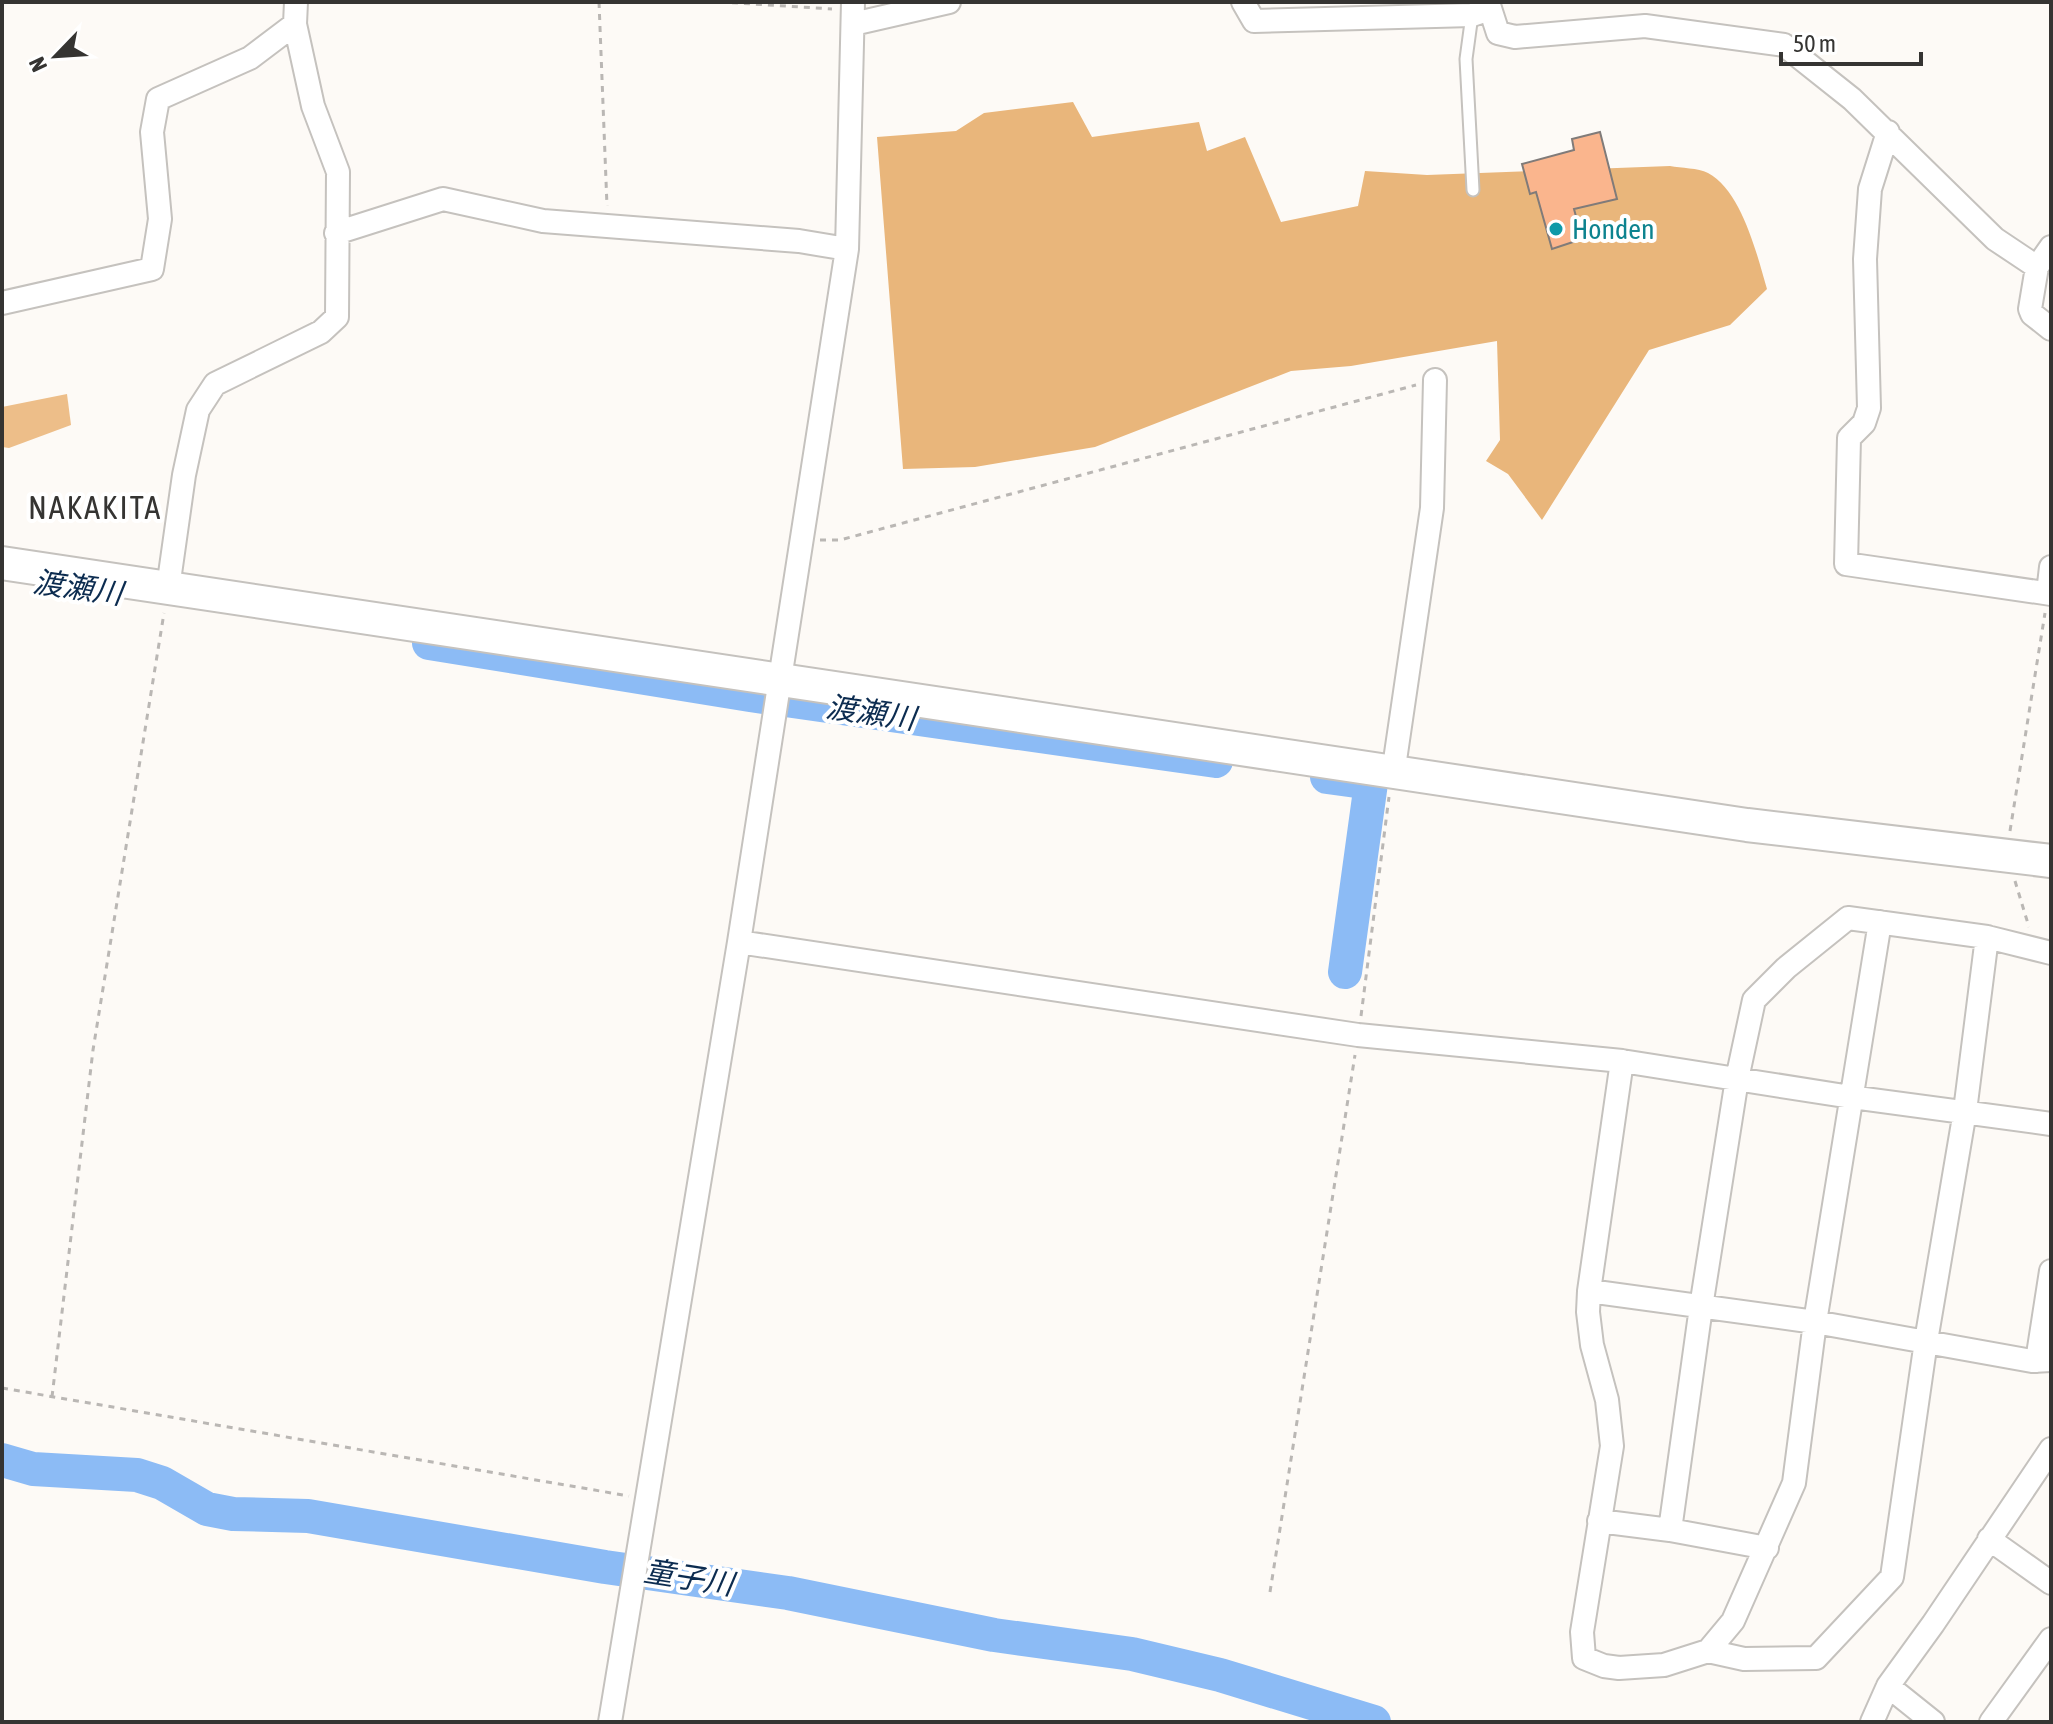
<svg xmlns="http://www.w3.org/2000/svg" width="2053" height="1724" font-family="'Asap Condensed','Noto Sans JP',sans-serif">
	<rect width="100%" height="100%" fill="#fdfaf6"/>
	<path fill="#edbe89" d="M67 394 71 425 9 448 2 447V407Z"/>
	<path fill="#e9b67b" d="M1073 102 1092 137 1199 122 1207 151 1245 137 1281 222 1358 206 1365 171 1427 175 1670 166C1681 168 1698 168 1708 173 1742 191 1757 255 1767 289L1730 325 1649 350 1542 520 1508 474 1486 461 1500 440 1497 341 1351 366 1291 371 1095 447 975 467 903 469 877 137 956 131 984 113Z"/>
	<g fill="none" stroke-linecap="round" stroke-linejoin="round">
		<path stroke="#8cbbf5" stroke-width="34" d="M429 643 750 695 1216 761
			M1327 777 1371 783 1345 972
			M2 1460 33 1469 137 1475 162 1483 207 1509 233 1514 308 1516 605 1567 788 1593 994 1635 1132 1654 1220 1675 1374 1722"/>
	</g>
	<path fill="#fab58d" stroke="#807b79" stroke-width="2" d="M1600 132 1617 199 1574 209 1582 239 1552 249 1536 192 1530 194 1522 164 1574 150 1572 139Z"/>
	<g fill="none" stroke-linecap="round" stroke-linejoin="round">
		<defs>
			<path id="lane" d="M1472 15 1466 59 1473 190"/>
			<path id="street" d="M1243 2 1254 21 1472 15 1490 9
				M1488 2 1498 33 1515 37 1645 26 1784 45 1852 99 1995 239 2037 267
				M853 24 949 2
				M1888 132 1870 189 1865 259 1869 408 1864 423 1849 438 1846 564 2051 594
				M336 233 443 199 543 221 799 241 847 249
				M2051 247 2037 267 2030 309 2032 314 2051 329
				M2 303 152 269 160 219 152 132 158 99 250 58 295 24
				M168 588 184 475 198 410 215 384 321 332 337 317 338 172 313 106 295 24 296 2
				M2048 593 2051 567
				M1393 774 1432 508 1435 380
				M739 942 1358 1035 1622 1061 1851 1097 2051 1124
				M1622 1061 1589 1291 1588 1312 1592 1345 1607 1400 1612 1446 1582 1632 1584 1658 1604 1666 1619 1668 1664 1665 1708 1651 1733 1621 1794 1483 1815 1322 1880 922
				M1589 1291 1815 1322 2032 1361 2051 1360
				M2037 1361 2051 1271
				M1599 1521 1670 1530 1767 1548
				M1670 1530 1701 1307 1737 1079 1754 1000 1786 968 1848 918 1987 937 2051 953
				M1989 1539 2051 1583
				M1708 1651 1744 1659 1816 1658 1892 1577 1926 1341 1965 1111 1987 937
				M1888 1686 1933 1722
				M610 1722 739 942 847 249 853 2
				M1872 1722 1888 1686 1933 1624 2051 1449
				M1991 1722 2051 1639"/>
			<path id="secondary" d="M2 563 1747 825 2051 861"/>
		</defs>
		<use href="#lane" stroke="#c5c2be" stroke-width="15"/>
		<use href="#street" stroke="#c5c2be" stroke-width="26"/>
		<use href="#secondary" stroke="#c5c2be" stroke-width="36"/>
		<path stroke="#bab7b4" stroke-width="3" stroke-dasharray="6 6" stroke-linecap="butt" d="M599 2 607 206
			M720 2 832 9
			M820 540H840L1416 385
			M2010 831 2045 613
			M2015 881 2029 927
			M1361 1016 1389 797
			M2 1388 629 1496
			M52 1397 93 1050 164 613
			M1270 1592 1355 1055"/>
		<use href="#lane" stroke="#fff" stroke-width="11"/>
		<use href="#street" stroke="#fff" stroke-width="22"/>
		<use href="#secondary" stroke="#fff" stroke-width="32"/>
	</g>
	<circle fill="#0f9aa8" stroke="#fff" stroke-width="3" cx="1556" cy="229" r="8"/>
	<g text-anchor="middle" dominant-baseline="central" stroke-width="8" stroke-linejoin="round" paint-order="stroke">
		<g font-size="28" fill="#0d838f" stroke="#fff" text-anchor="start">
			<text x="1572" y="229">Honden</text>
		</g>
		<g font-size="30" font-style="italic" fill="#0c2c50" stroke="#fff">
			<text transform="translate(78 587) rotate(8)">渡瀬川</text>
			<text transform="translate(871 712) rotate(8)">渡瀬川</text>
			<text transform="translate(689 1577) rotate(9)">童子川</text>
		</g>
		<g font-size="32" letter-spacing="2" fill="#353432" stroke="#fff">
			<text x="95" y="507">NAKAKITA</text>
		</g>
	</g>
	<rect width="2053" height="1724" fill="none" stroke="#353432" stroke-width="8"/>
	<g transform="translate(56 56) rotate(245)" stroke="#ffffff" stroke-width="6" paint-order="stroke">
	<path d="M0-6L14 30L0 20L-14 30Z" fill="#353432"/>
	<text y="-12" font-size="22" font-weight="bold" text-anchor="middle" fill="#353432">N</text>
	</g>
	<path d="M1781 52v12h140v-12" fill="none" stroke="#353432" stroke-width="4"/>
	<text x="1793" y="52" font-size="24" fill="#353432" stroke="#ffffff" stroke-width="6" paint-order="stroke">50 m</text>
</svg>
